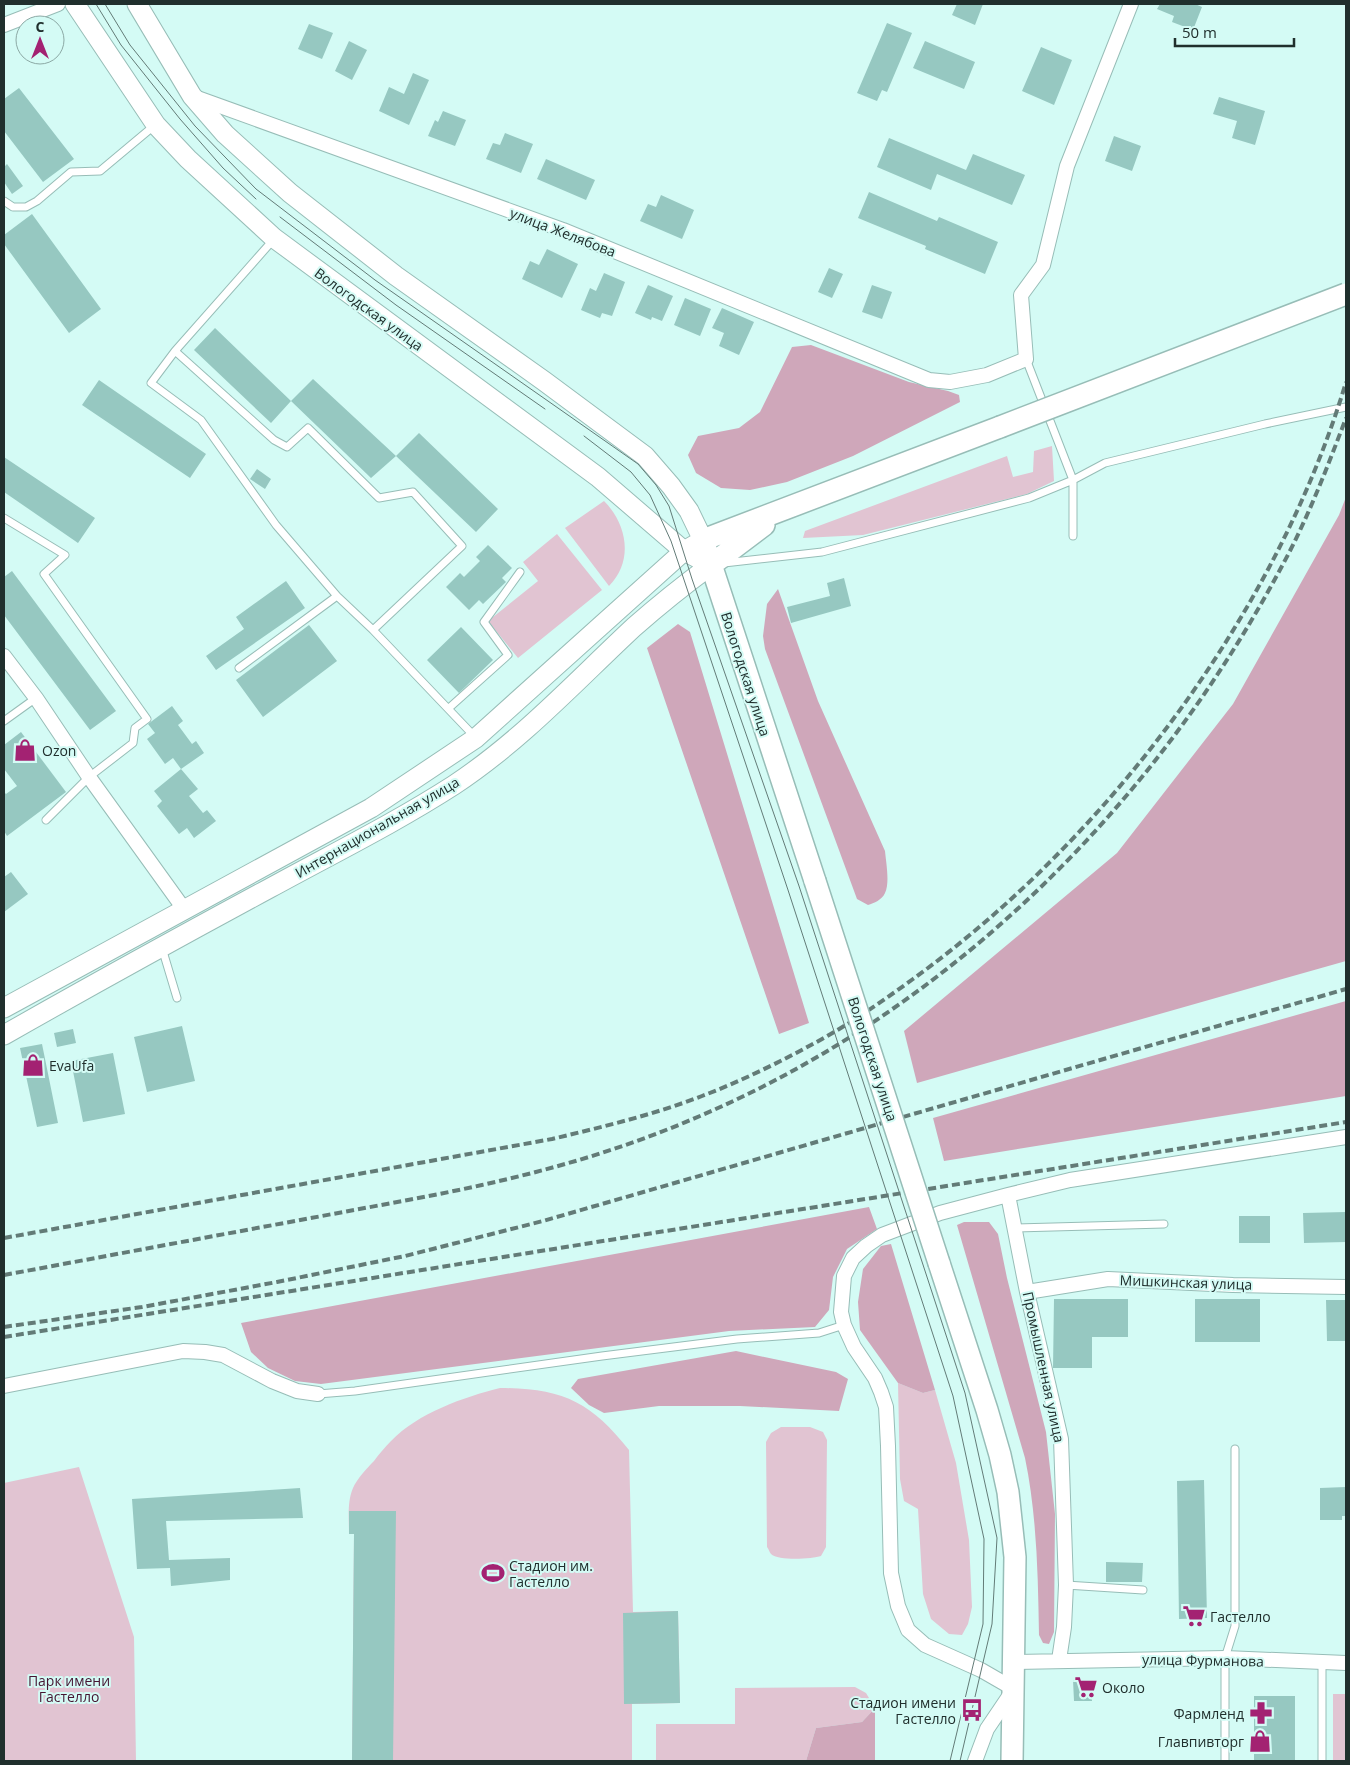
<svg xmlns="http://www.w3.org/2000/svg" width="1350" height="1765" font-family="'Open Sans',sans-serif">
	<rect width="100%" height="100%" fill="#d4fbf5"/>
	<path fill="#e1c4d2" d="M1052 446 1054 481 1027 494 863 535 803 538 805 531 1007 456 1013 477 1033 472 1034 451Z
		M604 501C627 524 634 561 609 586L565 528Z
		M557 534 602 590 518 658 488 621 538 581 523 562Z
		M898 1383 923 1393 935 1390 956 1463 969 1540 972 1607 968 1624 962 1635 949 1634 931 1619 923 1594 918 1509 904 1501 900 1479Z
		M500 1388C562 1388 591 1402 629 1450L633 1612 678 1611 680 1703 632 1704V1761H352L354 1534H349C349 1519 347 1502 353 1488 357 1479 367 1468 374 1461 379 1454 385 1447 391 1441 418 1413 464 1397 500 1388Z
		M781 1427H810L823 1432 827 1440 826 1547 821 1556C812 1559 778 1561 771 1554 769 1552 769 1549 767 1547L766 1442 771 1433Z
		M79 1467 134 1637 136 1761H4V1483Z
		M855 1687 866 1693 875 1708 862 1722 816 1728 806 1761H656V1724H735V1688Z
		M1333 1694H1346V1761H1333Z"/>
	<path fill="#cfa7ba" d="M811 345 909 382 948 391 959 395 960 402 853 456 787 482 750 490 721 488 696 473 688 455 698 436 739 428 760 412 792 347Z
		M1346 497V961L917 1083 904 1031 1117 853 1233 704 1339 515Z
		M778 589 818 701 885 851C886 862 890 883 885 893 882 900 874 903 868 905L857 899 765 649 763 636 767 604Z
		M678 624 690 632 809 1023 779 1034 647 648Z
		M1346 1001V1096L944 1161 933 1118Z
		M869 1207 877 1229 847 1249 833 1277 829 1310 815 1327 729 1331 321 1384 295 1381 268 1368 251 1352 241 1323Z
		M964 1222H989L998 1234 1007 1278 1046 1432 1055 1514 1054 1632 1049 1644 1043 1643 1039 1635C1038 1576 1037 1516 1025 1458L957 1225Z
		M891 1244 935 1390 923 1393 898 1383 860 1330 858 1302 863 1269 881 1246Z
		M736 1351 836 1372 848 1379 839 1411 740 1406H659L604 1413 589 1405 571 1388 578 1379Z
		M875 1708V1761H806L816 1728 862 1722Z"/>
	<path fill="#96c8c1" d="M957 4H983L975 25 952 15Z
		M1160 4H1195L1202 7 1193 30 1172 22 1174 16 1157 9Z
		M887 23 912 33 887 92 882 90 877 101 857 93Z
		M309 24 333 33 322 59 298 49Z
		M349 41 367 50 352 80 335 71Z
		M925 41 975 62 964 89 913 68Z
		M1041 47 1072 60 1054 105 1022 91Z
		M413 73 429 80 409 125 379 111 389 87 404 94Z
		M19 88 74 159 43 182 4 131V99Z
		M1219 97 1265 111 1255 145 1232 138 1237 121 1213 114Z
		M443 111 466 120 455 146 428 136 435 120 438 122Z
		M505 133 533 144 521 173 486 159 493 143 500 145Z
		M1114 136 1141 146 1132 171 1105 161Z
		M889 138 966 170 973 154 1025 175 1012 205 937 174 931 190 877 167Z
		M546 159 595 180 586 200 537 179Z
		M7 164 23 186 12 194 4 182V167Z
		M869 192 937 221 939 217 998 242 985 274 925 249 926 246 858 218Z
		M661 195 694 210 682 239 640 221 648 204 656 207Z
		M32 214 101 309 69 333 4 244V235Z
		M547 249 578 264 562 298 522 279 530 261 539 265Z
		M829 268 843 274 832 298 818 292Z
		M604 273 625 282 612 316 602 313 600 318 581 310 590 288 596 291Z
		M648 285 673 296 662 321 652 317 651 320 635 313Z
		M872 285 892 292 882 319 862 312Z
		M685 298 711 309 700 336 674 325Z
		M722 308 754 322 739 355 719 346 724 333 712 328Z
		M215 328 291 401 271 423 194 350Z
		M313 379 396 456 371 478 291 401Z
		M99 380 206 454 190 478 82 405Z
		M419 433 498 509 476 532 396 456Z
		M4 457 95 518 78 543 4 492Z
		M257 469 271 479 265 489 250 479Z
		M488 545 512 568 502 578 506 582 483 604 479 600 469 610 446 587 460 573 464 577 480 561 476 557Z
		M12 571 116 711 90 730 4 615V577Z
		M844 578 851 606 791 623 787 607 830 596 827 583Z
		M286 581 305 608 216 670 206 656 244 629 236 617Z
		M309 625 337 661 263 717 236 680Z
		M461 627 493 660 459 693 427 660Z
		M172 706 183 721 178 725 192 744 196 741 204 753 181 769 173 758 165 764 147 739 155 733 148 724Z
		M21 732 66 792 7 836 4 831V792L6 794 17 786 4 769V745Z
		M181 769 198 789 189 796 203 813 207 810 216 821 194 838 187 828 179 834 157 806 162 801 154 791Z
		M11 872 28 894 4 912V877Z
		M182 1026 195 1081 147 1092 134 1037Z
		M73 1029 76 1043 57 1047 54 1033Z
		M42 1044 58 1123 37 1127 20 1048Z
		M113 1053 125 1114 83 1122 71 1061Z
		M1346 1212V1242L1304 1243 1303 1213Z
		M1239 1216H1270V1243H1239Z
		M1054 1299H1128V1337H1092V1368H1053Z
		M1195 1299H1260V1342H1195Z
		M1326 1300H1346V1341H1327Z
		M1204 1480 1207 1618 1179 1619 1177 1481Z
		M1346 1487V1516H1342V1520H1320V1488Z
		M300 1488 303 1518 166 1521 169 1560 230 1558V1580L171 1586 170 1568 137 1569 132 1499Z
		M349 1511H396L393 1761H352L354 1534H349Z
		M1106 1562 1143 1563 1142 1582H1106Z
		M678 1611 680 1703 624 1704 623 1613Z
		M1073 1680H1091L1092 1701H1074Z
		M1254 1696H1295V1761H1254Z"/>
	<g fill="none" stroke-linecap="round" stroke-linejoin="round">
		<defs>
			<path id="service" d="M4 201 13 207H26L37 201 71 172 100 171 155 125
				M274 239 175 351 274 440 287 447 308 428 379 498 413 492 462 546 373 630 475 737
				M175 351 151 383 201 420 276 525 337 596 373 630
				M1026 359 1073 480V536
				M4 518 65 555 44 574 147 719 135 728 133 743 89 777 46 820
				M724 563 822 552 1029 498 1073 480 1105 463 1265 424 1346 407
				M239 668 337 596
				M449 708 508 655 484 622 520 572
				M4 721 36 698
				M162 948 177 998
				M1014 1228 1164 1224
				M318 1394 355 1391 602 1356 737 1339 819 1333 844 1325
				M1066 1585 1143 1590
				M1322 1663V1761
				M1225 1761V1658L1235 1626V1449"/>
			<path id="minor" d="M4 25 58 4
				M192 96 563 230 929 380 950 382 987 375 1026 359 1021 295 1043 265 1067 166 1131 4
				M4 656 36 698 89 777 184 909
				M1008 1195 1027 1292 1061 1439 1066 1585 1064 1627 1059 1660
				M1027 1292 1108 1279 1233 1285 1346 1287
				M4 1386 183 1351 205 1352 223 1355 272 1381 297 1391 318 1394
				M1014 1662 1225 1658 1346 1663
				M975 1761 987 1729 1014 1689 981 1670 925 1645 908 1630 898 1606 891 1573 888 1446 886 1407 881 1392 875 1378 854 1347 844 1325 841 1312 844 1276 853 1258 866 1246 882 1235 940 1213 1008 1195 1070 1180 1346 1137"/>
			<path id="secondary" d="M4 1008 371 808 476 738 684 551 703 540 689 511 671 486 645 456 544 381 396 276 290 193 225 134 192 96 137 4
				M4 1035C92 985 181 936 270 888 332 854 395 823 454 785 522 740 575 682 634 627 659 605 684 585 711 565L684 551 598 477 274 238 188 159 156 125 75 4"/>
			<path id="primary" d="M711 565 764 525
				M815 881 703 540 1000 427
				M939 1263 987 1410 1000 1455 1008 1492 1015 1557 1012 1761"/>
		</defs>
		<use href="#service" stroke="#97bdb7" stroke-width="9"/>
		<use href="#minor" stroke="#97bdb7" stroke-width="16"/>
		<use href="#secondary" stroke="#97bdb7" stroke-width="21"/>
		<use href="#primary" stroke="#97bdb7" stroke-width="24"/>
		<use href="#service" stroke="#fff" stroke-width="7"/>
		<use href="#minor" stroke="#fff" stroke-width="14"/>
		<use href="#secondary" stroke="#fff" stroke-width="19"/>
		<use href="#primary" stroke="#fff" stroke-width="21"/>
		<path stroke="#637b77" stroke-width="1" d="M96 4 121 45 180 119 223 168 256 199
			M105 4 130 45 195 126 256 189 375 280 638 464 656 485 669 506 692 579 799 886 965 1393 997 1538 992 1624 960 1761
			M280 217 396 305 545 409
			M584 436 631 472 650 495 671 541 788 890 953 1396 984 1539 983 1624 950 1761"/>
		<path stroke="#637b77" stroke-width="4" stroke-dasharray="8 4" stroke-linecap="butt" d="M4 1238 552 1139C602 1127 653 1115 702 1096 739 1082 776 1064 811 1045 847 1026 880 1003 913 979 1108 838 1277 613 1346 382
			M4 1275 408 1200C461 1190 513 1179 565 1164 640 1143 716 1112 785 1075 997 961 1170 777 1282 566 1308 518 1327 468 1346 418
			M4 1327 142 1307 277 1282 405 1256 543 1221 1346 989
			M4 1337 1346 1122"/>
		<defs>
			<path id="primary-bridge" d="M1000 427 1346 294
				M815 881 939 1263"/>
		</defs>
		<use href="#primary-bridge" stroke="#97bdb7" stroke-width="24" stroke-linecap="butt"/>
		<use href="#primary-bridge" stroke="#fff" stroke-width="21"/>
	</g>
	<defs>
		<symbol id="shop-bare" viewBox="-9 -9 18 18"><path d="M-5-2.5h2.3a2.7 3.5 0 0 1 5.4 0H5L5.5 6h-11ZM-1.5-2.5h3a1.5 2.3 0 0 0-3 0Z" fill="#a32272" stroke="#d4fbf5" stroke-width="2.5" paint-order="stroke"/></symbol>
		<symbol id="stadium-bare" viewBox="-9 -9 18 18"><path d="M0-5a6.5 5 0 1 0 0 10a6.5 5 0 1 0 0-10ZM-3.5-1.8h7v3.6h-7Z" fill="#a32272" stroke="#d4fbf5" stroke-width="2.5" paint-order="stroke"/></symbol>
		<symbol id="supermarket-bare" viewBox="-9 -9 18 18"><path d="M-6-5.5h2.5l.6 2H6L4.5 2H-2.5L-4.4-4H-6ZM-1.5 3.2a1.3 1.3 0 1 0 .1 0ZM3 3.2a1.3 1.3 0 1 0 .1 0Z" fill="#a32272" stroke="#d4fbf5" stroke-width="2.5" paint-order="stroke"/></symbol>
		<symbol id="bus-bare" viewBox="-9 -9 18 18"><path d="M-5-6H5V4H4V6H2V4H-2V6H-4V4H-5ZM-3.5-4V0h7V-4ZM-3.5 1.2v1.5H-2V1.2ZM2 1.2v1.5H3.5V1.2Z" fill="#a32272" stroke="#d4fbf5" stroke-width="2.5" paint-order="stroke"/></symbol>
		<symbol id="pharmacy-bare" viewBox="-9 -9 18 18"><path d="M-2-6h4v4h4v4h-4v4h-4v-4h-4v-4h4Z" fill="#a32272" stroke="#d4fbf5" stroke-width="2.5" paint-order="stroke"/></symbol>
	</defs>
	<g fill-rule="evenodd">
		<use href="#shop-bare" x="9" y="734" width="32" height="32"/>
		<use href="#shop-bare" x="17" y="1049" width="32" height="32"/>
		<use href="#stadium-bare" x="477" y="1557" width="32" height="32"/>
		<use href="#supermarket-bare" x="1178" y="1600" width="32" height="32"/>
		<use href="#supermarket-bare" x="1070" y="1671" width="32" height="32"/>
		<use href="#bus-bare" x="956" y="1694" width="32" height="32"/>
		<use href="#pharmacy-bare" x="1245" y="1697" width="32" height="32"/>
		<use href="#shop-bare" x="1244" y="1725" width="32" height="32"/>
	</g>
	<g text-anchor="middle" dominant-baseline="central" stroke-width="4" stroke-linejoin="round" paint-order="stroke">
		<g font-size="14" fill="#202f2d" stroke="#d4fbf5">
			<text transform="translate(563 232) rotate(21)">улица Желябова</text>
			<text transform="translate(369 309) rotate(36)">Вологодская улица</text>
			<text transform="translate(746 674) rotate(72)">Вологодская улица</text>
			<text transform="translate(377 827) rotate(-30)">Интернациональная улица</text>
			<text transform="translate(873 1059) rotate(72)">Вологодская улица</text>
			<text transform="translate(1186 1282) rotate(2)">Мишкинская улица</text>
			<text transform="translate(1044 1367) rotate(78)">Промышленная улица</text>
			<text transform="translate(1203 1660) rotate(1)">улица Фурманова</text>
		</g>
		<g font-size="14" fill="#202f2d" stroke="#d4fbf5" text-anchor="start">
			<text x="42" y="750">Ozon</text>
			<text x="49" y="1065">EvaUfa</text>
			<text x="509" y="1565">Стадион им.<tspan x="509" dy="16">Гастелло</tspan></text>
			<text x="1210" y="1616">Гастелло</text>
			<text x="1102" y="1687">Около</text>
			<text x="956" y="1702" text-anchor="end">Стадион имени<tspan x="956" dy="16">Гастелло</tspan></text>
			<text x="1244" y="1713" text-anchor="end">Фармленд</text>
			<text x="1244" y="1741" text-anchor="end">Главпивторг</text>
		</g>
		<g font-size="14" fill="#461532" stroke="#d4fbf5">
			<text x="69" y="1680">Парк имени<tspan x="69" dy="16">Гастелло</tspan></text>
		</g>
	</g>
	<rect width="1350" height="1765" fill="none" stroke="#202f2d" stroke-width="10"/>
	<g transform="translate(40 40)"><circle r="24" fill="#d4fbf5" stroke="#8ca9a5"/>
	<path d="M0-4L9 19L0 12L-9 19Z" fill="#a32272"/>
	<text y="-8" font-size="14" font-weight="bold" text-anchor="middle" fill="#202f2d">С</text>
	</g>
	<path d="M1175 38v8h119v-8" fill="none" stroke="#202f2d" stroke-width="2.5"/>
	<text x="1182" y="38" font-size="15" fill="#202f2d" stroke="#d4fbf5" stroke-width="4" paint-order="stroke">50 m</text>
</svg>
